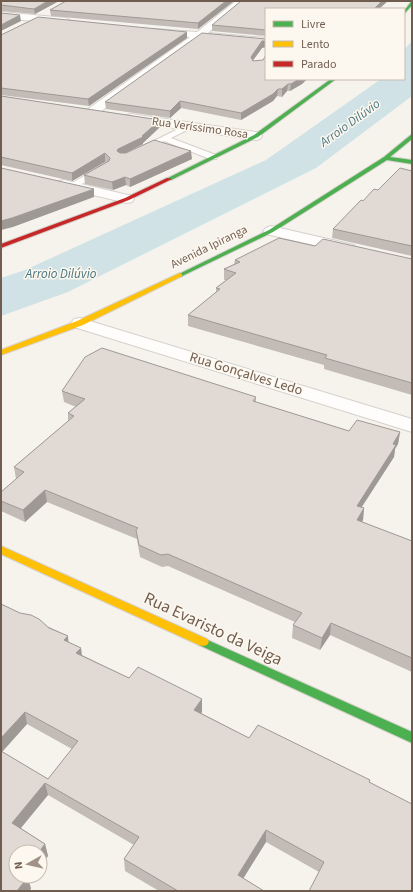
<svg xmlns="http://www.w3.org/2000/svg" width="413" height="892" font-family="'Source Sans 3',sans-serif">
	<rect width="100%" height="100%" fill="#f6f3ed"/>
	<path fill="#d0e2e5" d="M412 41V96L316 168 68 292 1 316V278L25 270 266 160 381 79H404V50Z"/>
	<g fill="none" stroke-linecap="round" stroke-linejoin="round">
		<defs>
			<path id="lane" d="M188 124H191V128L171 138 216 155 217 157 216 159H210L164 141 143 152H140L136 150Z
				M101 166 105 169 104 171 75 188 72 189 67 186Z"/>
			<path id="street" d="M236 1H245L208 33 266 38V44L202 38 96 115H88L86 112 88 109 190 37 157 34 154 33 152 31 154 29 197 32Z
				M1 12 66 18 71 21 66 24 1 18Z
				M131 114 256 132 260 133 262 136 260 139 256 140 127 121 125 118 127 115Z
				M64 180 132 196 134 199 132 202 127 203 59 187 57 184 59 181Z
				M271 226 354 245 356 248 354 251 348 253 266 234 263 231 266 228Z
				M80 318 412 419V432L74 327 71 323 74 319Z"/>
			<path id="fast" d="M411 2H412V5L404 14V11Z
				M331 79H336L258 137 171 180 166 179 254 135Z
				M412 134V139L390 157 412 160V164L387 160 273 232 182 276 180 277 177 275 269 230 384 157Z
				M203 638 412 732V743L199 645 197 642 199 639Z"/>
			<path id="slow" d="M180 273 182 274V276L83 325 1 355V350L77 321Z
				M1 546 207 639 209 642 207 645 203 646 199 645 1 554Z"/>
			<path id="jam" d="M167 178 172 179 129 200 1 248V244L125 198Z"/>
		</defs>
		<use href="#lane" stroke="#d5d0cb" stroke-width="2"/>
		<use href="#street" stroke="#d5d0cb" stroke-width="2"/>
		<use href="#fast" stroke="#d6d0cb" stroke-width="2"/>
		<use href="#slow" stroke="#d6d0cb" stroke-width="2"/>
		<use href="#jam" stroke="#d6d0cb" stroke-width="2"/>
		<use href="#lane" fill="#fefdfc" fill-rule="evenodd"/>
		<use href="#street" fill="#fefdfc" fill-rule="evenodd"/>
		<use href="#fast" fill="#4caf50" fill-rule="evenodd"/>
		<use href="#slow" fill="#ffc107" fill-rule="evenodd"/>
		<use href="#jam" fill="#c62828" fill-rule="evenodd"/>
	</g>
	<path fill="#c2bbb6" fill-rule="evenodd" d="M1 1H59L35 14 1 11Z
		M66 1H234L198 29 51 16 50 10Z
		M266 9V36L212 31V25Z
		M1 35 187 38 89 106 1 95Z
		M266 39V47L262 48 253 60 266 79H307L302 84 290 91H287L282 97 277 96 273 101 241 120 181 108 170 118 106 109 105 102Z
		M1 96 160 120V127L143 143V144L125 153 192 159 130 187 126 185 113 190 85 184 84 175 106 162H105L72 181 1 165Z
		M412 171V256L332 238 333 229 363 201 378 190Z
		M315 246 412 259V395L324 369V365L188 326V315L216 292V288L226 280H224V269L234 264 235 260Z
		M62 391 256 397V402L349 431 400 432 398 444 395 449 394 457 362 507 364 508 363 520 362 522 412 541V672L330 635 320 650 292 638 293 625 295 622 168 566 162 567 140 557 137 539 47 502 25 522 1 511V492L16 479 14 467 68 421V413L76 407 64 402Z
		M1 604 68 636V642L81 648 82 655 129 678 202 699V712L201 713 249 738 370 780 369 782 319 872 266 842 243 878 264 891H159L125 871 124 859 134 845 48 795 21 828 45 844 48 856 16 876H33L29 881 31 889 1 891ZM27 724 72 749 48 779 2 752Z"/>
	<path fill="#9e9994" d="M48 1H59L35 14 34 9Z
		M226 1H234L198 29V23Z
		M382 1H388L379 9H374Z
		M20 15 21 21 1 31V25Z
		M187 32V38L89 106 88 99Z
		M262 41H266V47L262 48 251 63V57Z
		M299 79H307L302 84 290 91 291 84Z
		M288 84 287 91 282 97V89Z
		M278 89 277 96 273 101 241 120V113Z
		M180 101 181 108 170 118V111Z
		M160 120V127L143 143V144L118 157 117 151 118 149 142 136Z
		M191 151 192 159 130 187V179Z
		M105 153V162L72 181V173Z
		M125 177 126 185 113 190 112 182Z
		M94 189V197L13 227 1 230V221Z
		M400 432 398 444 395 449 394 457 355 517 357 506 393 444Z
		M45 490 47 502 25 522 23 510Z
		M364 508 363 520 355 532 357 520Z
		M331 623 330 635 320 650 322 638Z
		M68 636 69 649 64 640Z
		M81 648 82 660 76 653Z
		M202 699V712L194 722V710Z
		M25 712 27 724 1 753V738Z
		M45 783 48 795 15 835 12 823Z
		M266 830V842L238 887V875Z
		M45 844 48 856 40 867V852H39Z
		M24 876H33L29 881 31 889 29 891H17Z"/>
	<path fill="#e1dad4" stroke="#9e9994" d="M1 1H48L34 9 1 5Z
		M66 1H226L198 23 50 10Z
		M241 1H382L374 9H266V30L212 25Z
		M1 13 20 15 1 25Z
		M38 17 187 32 88 99 1 88V35Z
		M202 33 266 39V41H262L251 57 253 61 263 60 266 55V79H299L291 84H288L282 89H278L273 94 241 113 180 101 170 111 105 102Z
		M1 96 160 120 142 136 143 137 118 149 117 151 120 153H126L154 140 191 151 130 179 125 177 112 182 84 175 109 161 110 158 105 153 72 173 1 157Z
		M1 168 94 189 12 218 1 221Z
		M400 168 412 171V246L333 229 361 200 363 201 374 189 378 190Z
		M279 238 315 246 323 239 412 259V383L325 358 327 355 188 315 220 289 216 288 236 273 224 269 240 262 235 260Z
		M102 348 256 397 253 401 349 431 357 420 400 432 393 444 396 445 357 506 364 508 357 520 412 541V658L331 623 322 638 293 625 302 613 168 554 161 555 139 545 136 530 138 528 45 490 23 510 1 501V492L24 472 14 467 74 416 68 413 85 399 62 391 85 357Z
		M1 604 20 613 31 615 39 619 49 628 68 636 64 640 81 648 76 653 129 678 138 667 202 699 194 710 249 738 258 725 370 780 369 782 412 804V891H309L324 862 266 830 238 875 264 891H178L124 859 139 837 45 783 12 823 45 844 39 852H16V876H27L28 877 17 891H1V751L48 779 78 741 25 712 1 738Z"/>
	<g text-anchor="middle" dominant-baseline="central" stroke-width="3" stroke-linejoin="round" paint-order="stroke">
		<g font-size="12" fill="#715d50" stroke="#fdf8ef">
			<text transform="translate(200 128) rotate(8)">Rua Veríssimo Rosa</text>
			<text transform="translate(209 247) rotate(-26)">Avenida Ipiranga</text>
		</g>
		<g font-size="13" font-style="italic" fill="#4c7681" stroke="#fdf8ef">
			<text transform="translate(350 123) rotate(-36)">Arroio Dilúvio</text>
			<text x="61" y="274">Arroio Dilúvio</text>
		</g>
		<g font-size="14" fill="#715d50" stroke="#fdf8ef">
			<text transform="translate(246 374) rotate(17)">Rua Gonçalves Ledo</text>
		</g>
		<g font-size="17" fill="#715d50" stroke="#fdf8ef">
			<text transform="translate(213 629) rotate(25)">Rua Evaristo da Veiga</text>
		</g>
	</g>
	<rect width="413" height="892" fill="none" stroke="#715d50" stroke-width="4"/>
	<rect x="265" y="8" width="140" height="72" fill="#fdf8ef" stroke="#c5baaf"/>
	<rect x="273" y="21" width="20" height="6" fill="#4caf50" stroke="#c5baaf"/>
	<text x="301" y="28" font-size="12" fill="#715d50">Livre</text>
	<rect x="273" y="41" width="20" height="6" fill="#ffc107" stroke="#c5baaf"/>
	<text x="301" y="48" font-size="12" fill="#715d50">Lento</text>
	<rect x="273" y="61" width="20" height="6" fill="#c62828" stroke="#c5baaf"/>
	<text x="301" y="68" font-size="12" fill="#715d50">Parado</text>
	<g transform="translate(28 864) rotate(262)"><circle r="19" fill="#fdf8ef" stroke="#c5baaf"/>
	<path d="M0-3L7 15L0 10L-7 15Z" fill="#a09287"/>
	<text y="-6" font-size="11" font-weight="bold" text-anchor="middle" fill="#715d50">N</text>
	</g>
</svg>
